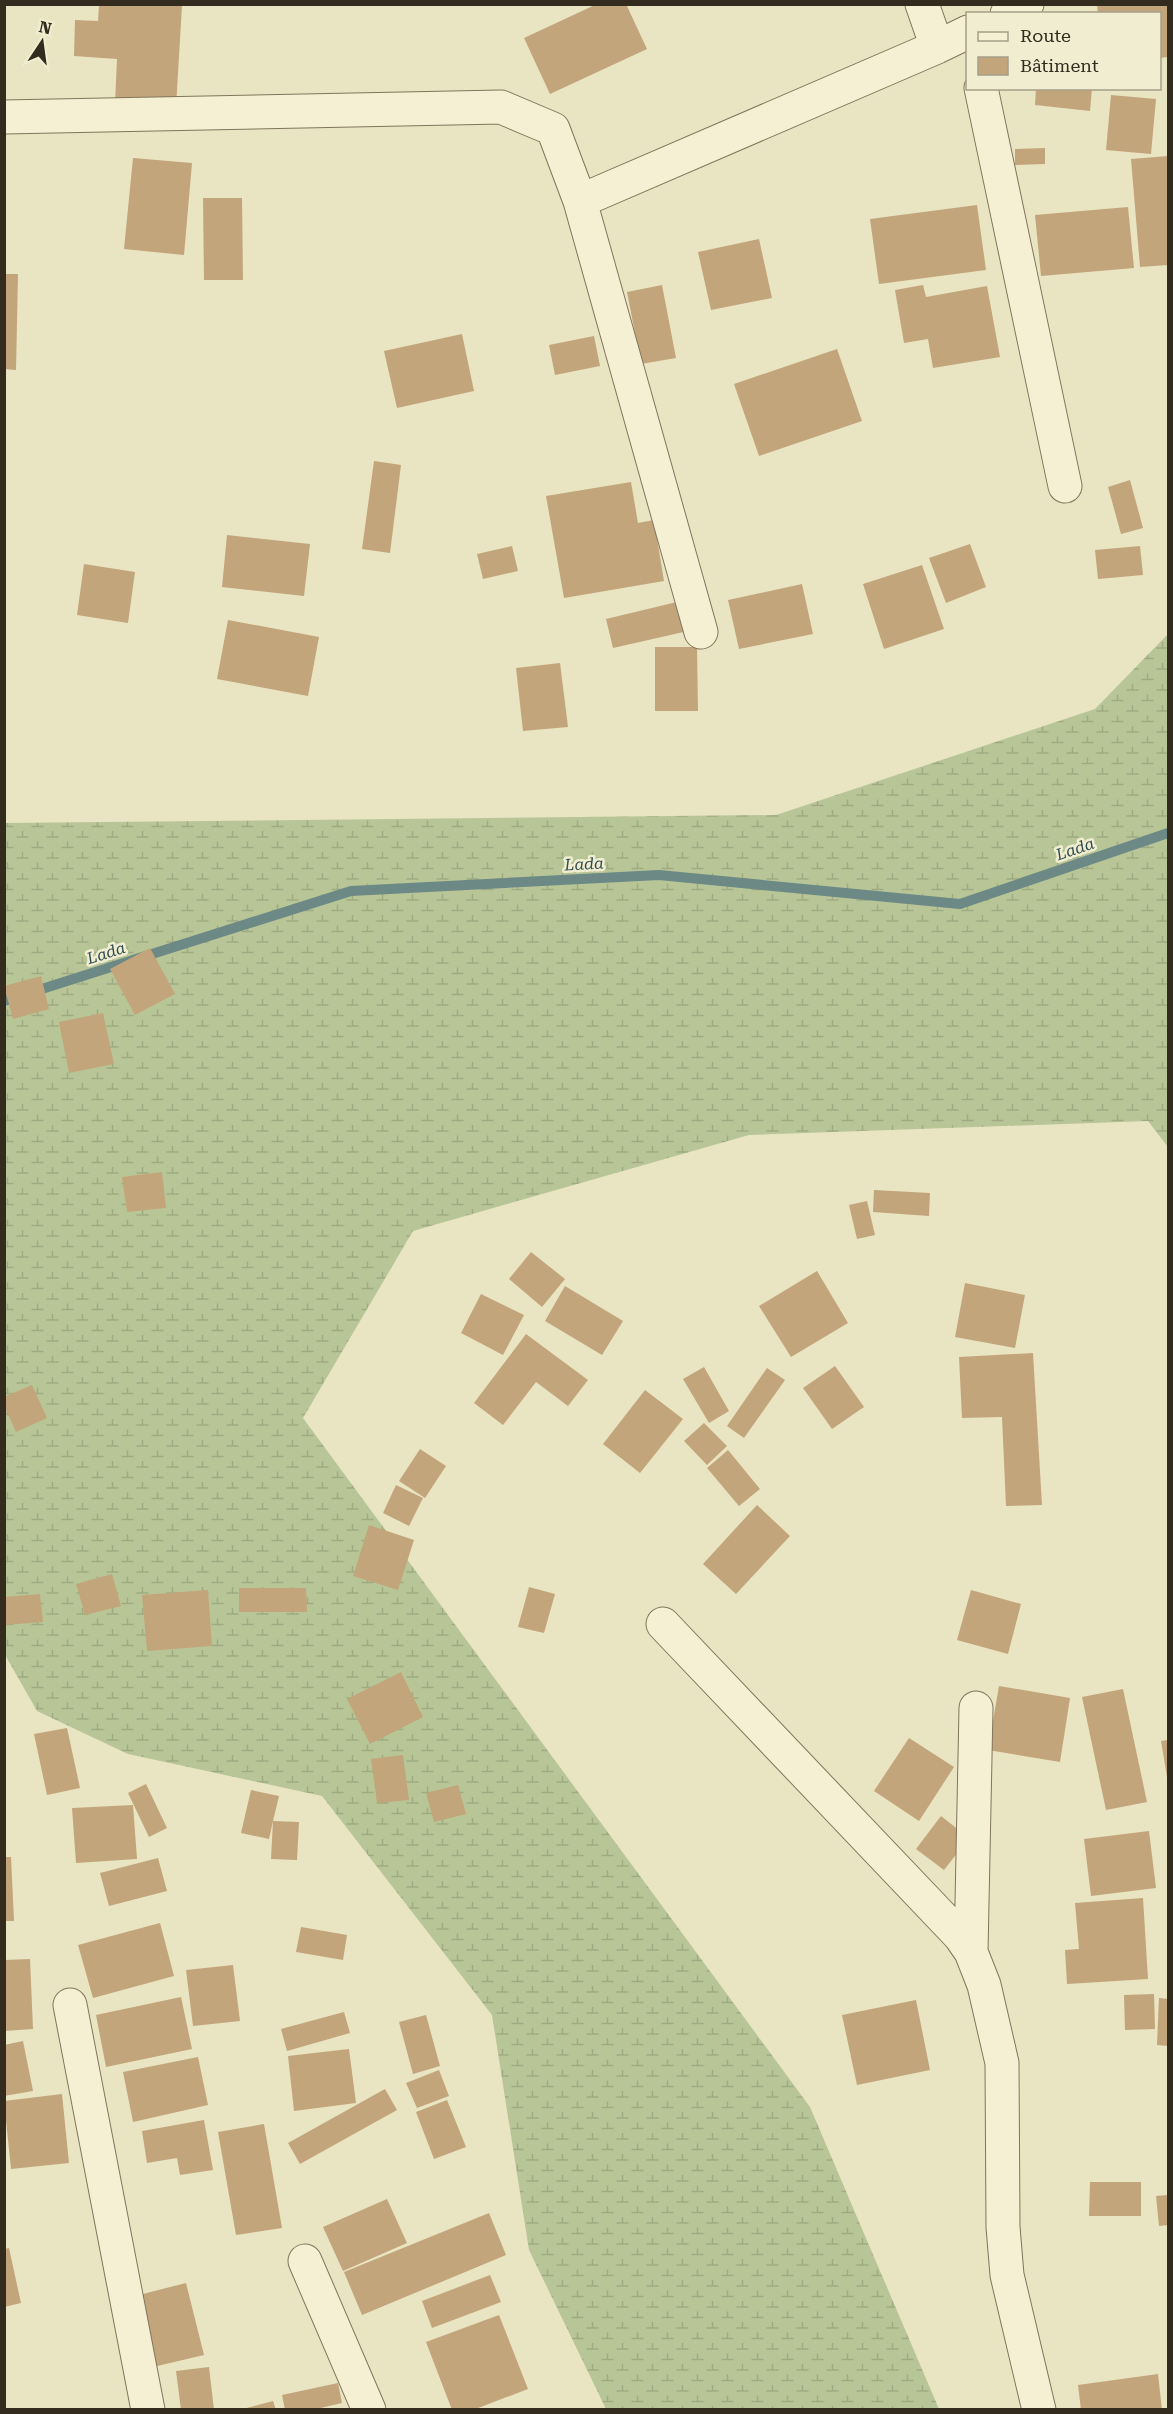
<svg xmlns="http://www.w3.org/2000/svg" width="1173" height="2414" font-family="'Roboto Serif',serif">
	<defs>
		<pattern id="wetland-marsh" width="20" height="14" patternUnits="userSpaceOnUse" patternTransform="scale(1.5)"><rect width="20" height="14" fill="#b8c697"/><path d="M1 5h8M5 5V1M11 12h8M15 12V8" fill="none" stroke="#9faa82"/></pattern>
	</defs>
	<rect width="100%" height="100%" fill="#e9e4c2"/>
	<path fill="url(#wetland-marsh)" d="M1168 634V1147L1148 1121 749 1135 413 1231 303 1418 810 2107 939 2409H606L529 2250 492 2015 322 1796 128 1754 37 1711 4 1653V823L776 815 1095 709Z"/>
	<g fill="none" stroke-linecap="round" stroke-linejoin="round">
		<path stroke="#6c8986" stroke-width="10" d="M4 1001 351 891 659 875 960 904 1168 833"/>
	</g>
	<path fill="#c3a57b" d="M597 4H626L647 49 550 94 524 38Z
		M1097 4H1168V57L1160 58V14H1098Z
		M99 5H182L176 107 115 104 117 59 74 56 75 20 98 21Z
		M1036 88H1092L1090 111 1035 105Z
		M1111 95 1156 99 1151 154 1106 150Z
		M1045 148V164L1015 165V149Z
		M1168 156V265L1140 267 1131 159Z
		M133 158 192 163 184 255 124 249Z
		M203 198H242L243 280H204Z
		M977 205 986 270 879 284 870 219Z
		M1128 207 1134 268 1041 276 1035 215Z
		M759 239 772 298 711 310 698 252Z
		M4 274H18L16 370 4 369Z
		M662 285 676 358 641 364 627 292Z
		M923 285 926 297 987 286 1000 357 933 368 928 339 904 343 895 290Z
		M462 334 474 391 397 408 384 351Z
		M594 336 600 366 555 375 549 345Z
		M837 349 862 421 759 456 734 384Z
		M374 461 401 465 390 553 362 549Z
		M1130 480 1143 528 1121 534 1108 487Z
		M631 482 638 523 654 520 664 581 564 598 546 496Z
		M227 535 310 544 304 596 222 587Z
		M970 544 986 587 946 603 929 558Z
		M512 546 518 571 483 579 477 554Z
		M1140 546 1143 575 1098 579 1095 550Z
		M84 564 135 572 128 623 77 615Z
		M922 565 944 629 884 649 863 584Z
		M802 584 813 634 739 649 728 600Z
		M681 601 688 631 613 648 606 619Z
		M228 620 319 637 308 696 217 679Z
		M655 647H697L698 711H655Z
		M560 663 568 727 523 731 516 668Z
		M150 948 175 994 135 1015 110 969Z
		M41 976 49 1009 13 1019 4 986Z
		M103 1013 114 1064 69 1073 59 1022Z
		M162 1172 166 1208 127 1212 122 1177Z
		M874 1190 930 1193 929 1216 873 1212Z
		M867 1201 875 1235 857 1239 849 1205Z
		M531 1252 565 1279 542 1307 509 1279Z
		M817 1271 848 1323 791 1357 759 1306Z
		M965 1283 1025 1295 1015 1348 955 1337Z
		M565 1286 623 1321 602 1355 545 1321Z
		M481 1294 524 1315 503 1355 461 1333Z
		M526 1334 588 1380 568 1406 536 1382 503 1425 474 1403Z
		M1033 1353 1042 1505 1006 1506 1002 1417 962 1418 959 1357Z
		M835 1366 864 1407 832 1429 803 1388Z
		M704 1367 729 1411 709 1423 683 1379Z
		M767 1368 785 1380 744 1438 727 1426Z
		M32 1385 47 1418 16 1432 4 1405V1397Z
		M645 1390 683 1419 640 1473 603 1444Z
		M704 1423 727 1446 707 1465 684 1441Z
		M420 1449 446 1466 425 1498 399 1481Z
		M728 1450 760 1489 739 1506 707 1468Z
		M396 1485 423 1498 409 1526 383 1513Z
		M757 1505 790 1536 736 1594 703 1564Z
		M369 1525 414 1540 398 1590 353 1576Z
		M112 1574 121 1606 85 1615 76 1584Z
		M529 1587 555 1594 544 1633 518 1627Z
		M239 1588H306L307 1612H239Z
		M208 1590 212 1646 147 1651 142 1595Z
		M971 1590 1021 1604 1008 1654 957 1640Z
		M40 1594 43 1622 4 1625V1597Z
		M401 1672 423 1717 370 1744 347 1699Z
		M999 1686 1070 1698 1060 1762 988 1750Z
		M1123 1689 1147 1802 1106 1810 1082 1697Z
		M67 1728 80 1788 47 1795 34 1734Z
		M909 1738 954 1767 919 1821 874 1791Z
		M1168 1740V1777H1167L1161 1741Z
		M403 1755 409 1800 377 1803 371 1759Z
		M146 1784 167 1828 149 1837 128 1793Z
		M458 1785 466 1814 434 1822 426 1793Z
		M251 1790 279 1796 273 1821 299 1822 297 1860 271 1859 273 1821 269 1839 241 1833Z
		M133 1805 137 1859 76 1863 72 1808Z
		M941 1816 969 1838 944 1870 916 1849Z
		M1149 1831 1156 1888 1091 1896 1084 1839Z
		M4 1857H11L14 1921H4Z
		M158 1858 167 1891 109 1906 100 1873Z
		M1143 1898 1148 1979 1067 1984 1065 1950 1079 1949 1075 1903Z
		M160 1923 174 1976 93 1998 78 1945Z
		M301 1927 347 1935 343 1960 296 1952Z
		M30 1959 33 2029 4 2031V1960Z
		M233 1965 240 2021 193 2026 186 1970Z
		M1154 1994 1155 2029 1125 2030 1124 1995Z
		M181 1997 192 2049 106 2067 96 2015Z
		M1159 1998 1168 1999V2046L1157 2045Z
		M916 2000 930 2070 857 2085 842 2015Z
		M344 2012 350 2033 287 2051 281 2029Z
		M426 2015 440 2066 413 2074 399 2022Z
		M23 2041 33 2091 4 2096V2045Z
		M349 2049 356 2103 294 2111 288 2056Z
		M198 2057 208 2105 133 2122 123 2072Z
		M439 2070 449 2096 417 2108 406 2083Z
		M385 2089 397 2110 300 2164 288 2143Z
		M62 2094 69 2163 11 2169 4 2101Z
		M447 2100 466 2147 434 2159 416 2112Z
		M204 2120 213 2170 180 2175 177 2158 147 2163 142 2131Z
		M264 2124 282 2228 236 2235 218 2132Z
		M1090 2182H1141V2216H1089Z
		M1168 2195V2225L1159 2226 1156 2196Z
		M387 2199 407 2243 343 2271 323 2227Z
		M489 2213 506 2255 362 2315 344 2272Z
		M9 2248 21 2303 4 2307V2249Z
		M490 2275 501 2302 432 2328 422 2301Z
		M186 2283 204 2355 153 2367 135 2296Z
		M499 2315 528 2389 473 2410H452L426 2342Z
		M209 2367 214 2410H181L176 2371Z
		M1158 2374 1162 2410H1081L1078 2385Z
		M338 2383 342 2403 312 2410H285L282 2395Z
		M273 2401 276 2410H243V2409Z"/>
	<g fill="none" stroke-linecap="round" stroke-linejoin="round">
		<defs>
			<path id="street" d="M922 4 937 47
				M1007 14 1027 4
				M981 88 1065 486
				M4 117 501 107 553 129 580 201 701 632
				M580 201 937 47 968 32
				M663 1624 960 1936 971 1952 984 1985 1002 2063 1003 2227 1007 2275 1039 2410
				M971 1952 976 1708
				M70 2005 148 2410
				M305 2261 369 2410"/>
		</defs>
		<use href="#street" stroke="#81755b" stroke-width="35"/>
		<use href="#street" stroke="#f5f0d4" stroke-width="33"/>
	</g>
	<g text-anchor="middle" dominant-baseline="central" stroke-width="5" stroke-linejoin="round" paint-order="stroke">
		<g font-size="16" font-style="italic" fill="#2e4d50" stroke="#f1edd0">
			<text transform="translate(1075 849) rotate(-19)">Lada</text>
			<text transform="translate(584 864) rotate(-3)">Lada</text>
			<text transform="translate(106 953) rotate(-18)">Lada</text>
		</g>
	</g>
	<rect width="1173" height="2414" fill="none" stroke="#322b1e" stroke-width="12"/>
	<rect x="966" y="12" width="195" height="78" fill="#f1edd0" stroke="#a59f89" stroke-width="1.5"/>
	<rect x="978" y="32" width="30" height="9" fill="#f5f0d4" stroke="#a59f89" stroke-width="1.5"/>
	<text x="1020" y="42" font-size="18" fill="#322b1e">Route</text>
	<rect x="978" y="57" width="30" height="18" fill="#c3a57b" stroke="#a59f89" stroke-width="1.5"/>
	<text x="1020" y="72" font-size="18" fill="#322b1e">Bâtiment</text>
	<g transform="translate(42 42) rotate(13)" stroke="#f1edd0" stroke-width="4.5" paint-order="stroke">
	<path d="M0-4.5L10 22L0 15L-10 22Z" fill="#322b1e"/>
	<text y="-9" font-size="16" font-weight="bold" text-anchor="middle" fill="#322b1e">N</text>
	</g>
</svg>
